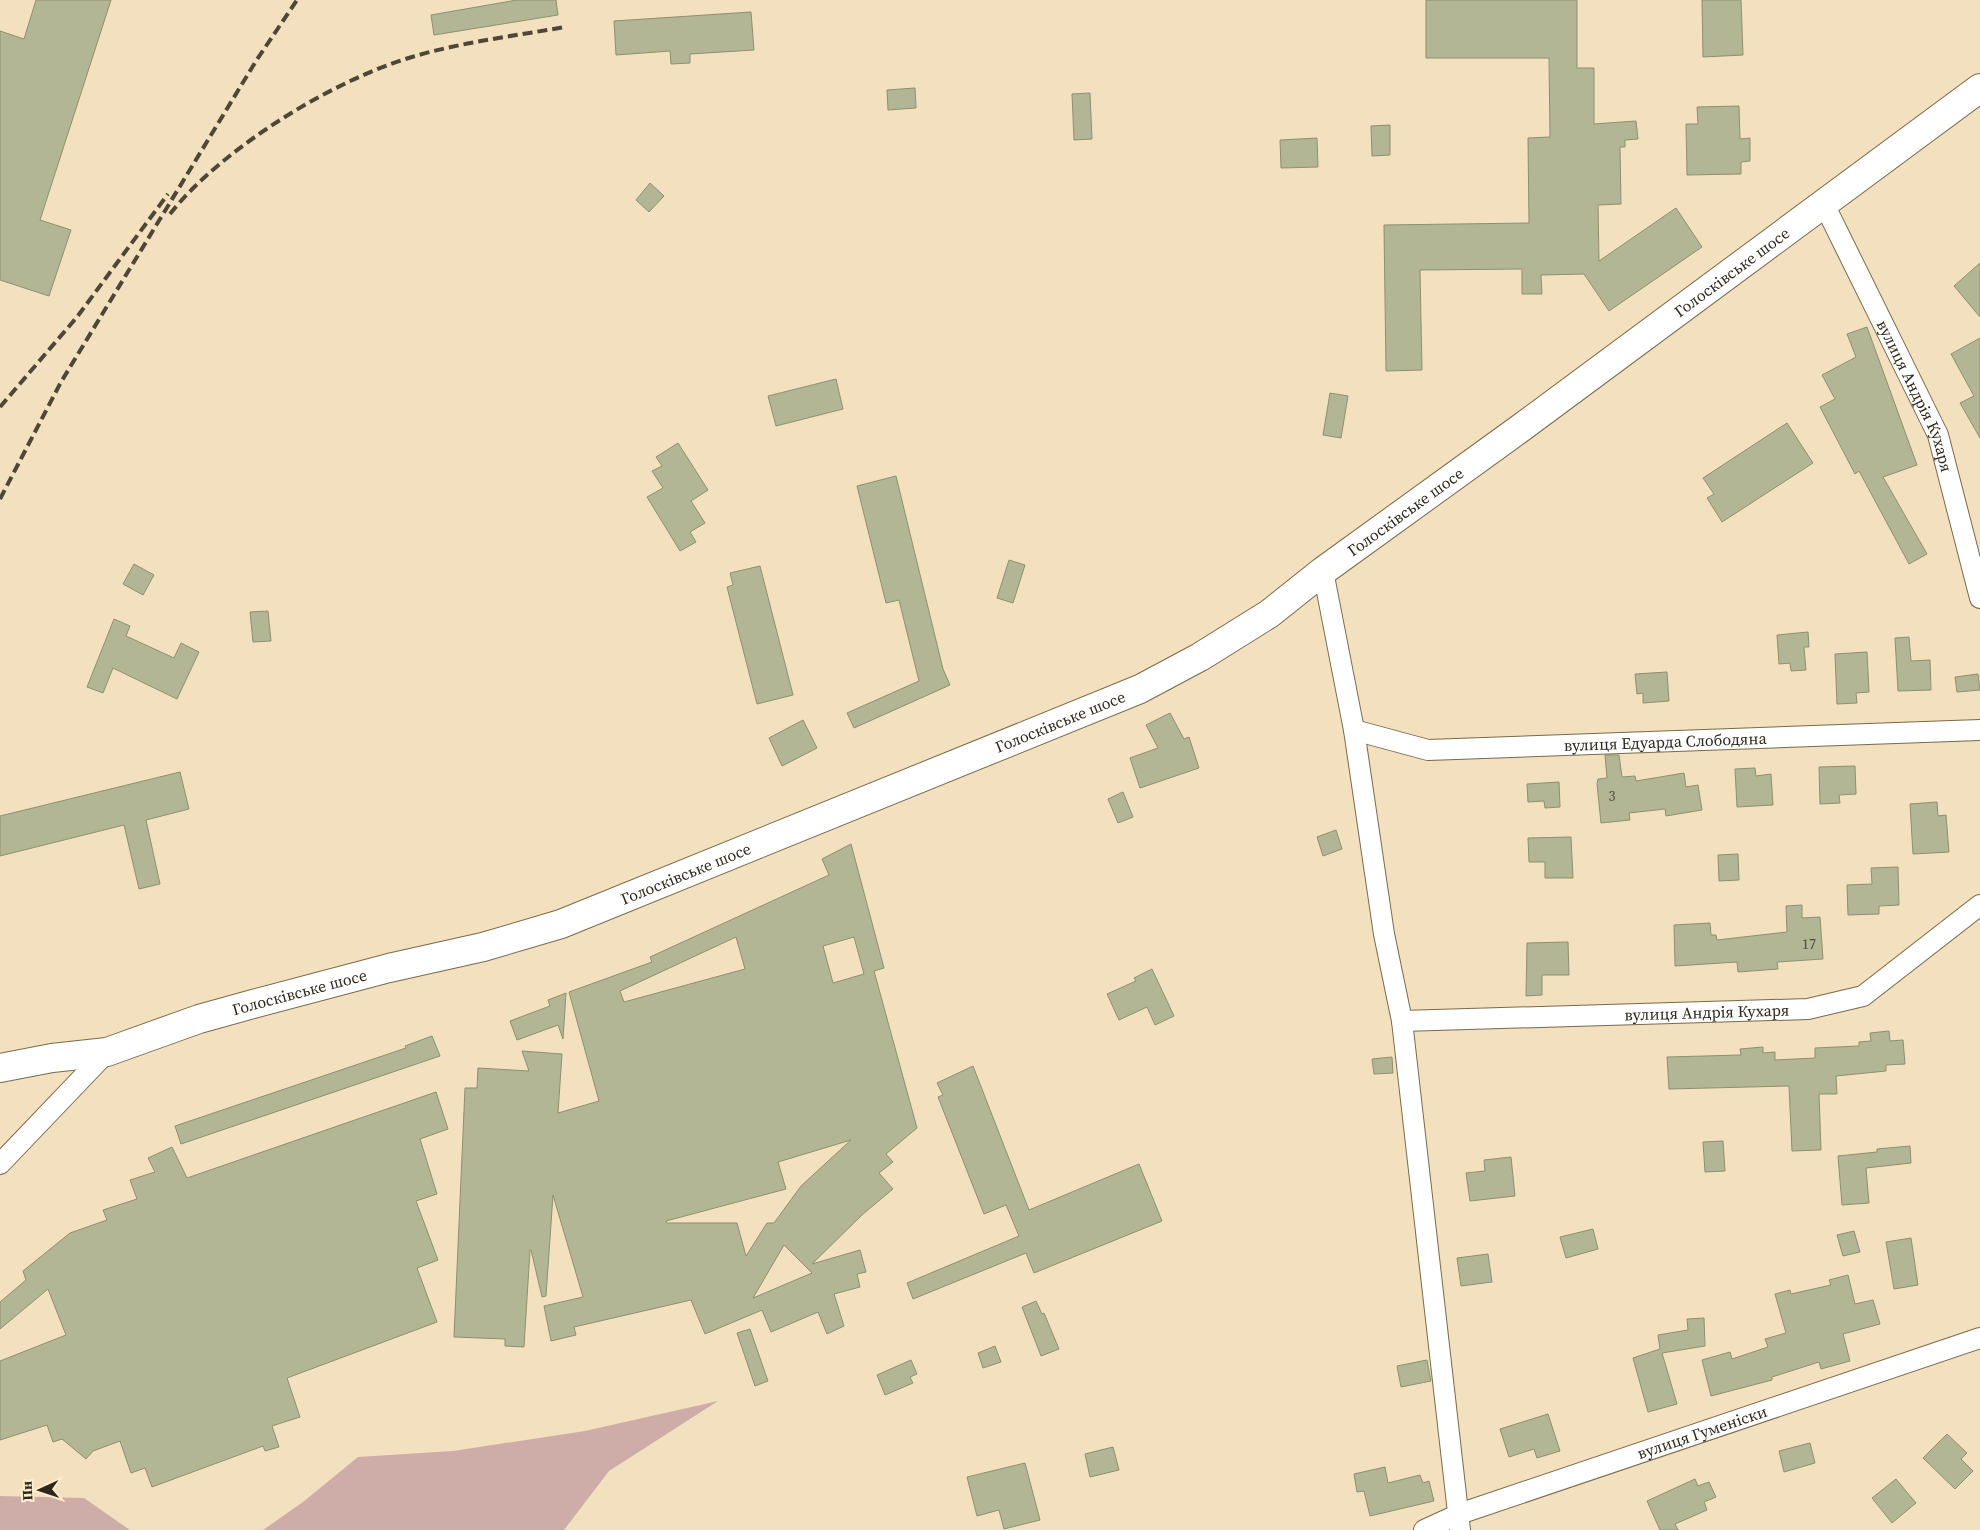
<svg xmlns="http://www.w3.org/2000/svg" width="1980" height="1530" font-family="'Source Serif 4',serif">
	<rect width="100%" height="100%" fill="#f2e0bf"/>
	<path fill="#ceada9" d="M718 1401 609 1471 564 1530H263L303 1502 358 1457 453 1451 585 1431Z
		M0 1496 84 1498 130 1530H0Z"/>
	<path fill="#b3b694" stroke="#8d906f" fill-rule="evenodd" d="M36 0H111L40 220 71 230 49 296 0 280V31L24 39Z
		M517 0H556L558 15 434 35 431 15Z
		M1426 0H1577V68H1594V124L1636 121 1638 139 1625 140V147H1620L1621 204 1598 205 1599 261 1676 208 1702 247 1609 311 1584 274 1541 275 1542 294H1522V269L1420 270 1422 370 1386 371 1384 225 1529 223 1528 138 1550 137 1549 58H1426Z
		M1702 0H1741L1743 55 1703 57Z
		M751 12 754 50 690 54V63L671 64 670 51 616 55 614 21Z
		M915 88 916 108 888 110 887 90Z
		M1090 93 1092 139 1074 140 1072 94Z
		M1739 106 1740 139 1750 138V161L1741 162V174L1687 175 1686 124H1698L1697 107Z
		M1390 125V155L1372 156 1371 126Z
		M1317 138 1318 167 1281 168 1280 140Z
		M650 183 664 196 649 212 636 200Z
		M1980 263V317L1954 286Z
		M1867 327 1917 465 1883 477 1927 554 1909 564 1859 471 1855 474 1820 407 1835 399 1822 375 1856 357 1847 334Z
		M1980 338V438L1960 403 1974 396 1951 354Z
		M836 379 843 409 776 426 768 396Z
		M1330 393 1348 396 1341 438 1323 435Z
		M1787 423 1813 463 1722 522 1707 498 1714 494 1703 478Z
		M678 443 708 490 691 501 705 523 690 532 696 542 680 551 647 497 663 488 652 471 662 466 656 457Z
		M896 476 943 669 950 685 854 728 847 713 919 681 899 600 886 603 857 486Z
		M1009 560 1025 565 1013 603 997 598Z
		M134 564 154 575 143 595 123 584Z
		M760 566 793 695 757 704 727 587 733 585 730 573Z
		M268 611 271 641 253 642 250 612Z
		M114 619 130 626 126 636 174 658 181 643 199 652 177 699 113 668 103 693 87 687Z
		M1808 632 1809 647H1804L1806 670 1791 671 1790 663 1779 664 1777 635Z
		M1909 637 1911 661 1930 660 1931 690 1898 691 1895 638Z
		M1867 652 1869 692 1856 693 1857 703 1837 704 1835 654Z
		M1667 672 1669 701 1643 703V693L1637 694 1635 674Z
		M1978 674 1980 690 1957 692 1955 677Z
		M1170 713 1184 739 1189 737 1199 768 1140 788 1130 758 1158 748 1146 725Z
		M803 720 817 748 782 766 769 738Z
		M1605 755H1619L1622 777 1635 776 1636 781 1684 773 1686 787 1698 785 1702 810 1666 816 1665 809 1629 813 1630 820 1601 823 1597 784 1598 779 1607 778Z
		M1855 766 1856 794 1839 795 1840 803 1820 804 1819 767Z
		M1755 768 1756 776 1771 774 1773 805 1737 807 1735 769Z
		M180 772 189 809 146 820 160 884 139 889 124 825 0 856V816Z
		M1559 782 1560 807 1545 808 1544 801 1528 802 1527 784Z
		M1123 792 1133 817 1118 823 1108 799Z
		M1937 802 1938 816 1946 815 1949 852 1913 854 1910 804Z
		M1336 830 1342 849 1323 856 1317 837Z
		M1571 837 1573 878H1545V862H1529L1528 838Z
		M851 844 884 968 874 971 917 1128 886 1154 893 1162 879 1173 893 1189 863 1214 812 1264 860 1250 866 1272 857 1274 860 1287 834 1294 844 1326 827 1334 818 1312 771 1332 762 1310 705 1334 691 1300 574 1327 576 1335 551 1341 544 1306 583 1297 553 1195 546 1296 542 1297 531 1250H530L524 1347 505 1346V1339L454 1337 465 1088H477L478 1068 529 1071 522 1051 562 1054 558 1113 599 1101 569 992 652 962 650 957 829 875 822 859ZM736 937 745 969 624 1002 620 991ZM854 937 864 974 833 983 823 946ZM851 1140 801 1186 774 1223H767L746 1256 737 1223H667L666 1221 786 1189 778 1162ZM784 1245 812 1273 753 1298Z
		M1738 854 1739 880 1719 881 1718 855Z
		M1898 867 1899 905 1879 906V914L1848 915 1847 885 1872 884 1871 868Z
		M1802 905V918L1820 917 1823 959 1777 962 1778 969 1738 972 1737 962 1675 966 1674 925 1710 923 1711 935H1716L1717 940 1787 932 1786 906Z
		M1568 942 1569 975H1542V995L1526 996 1527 943Z
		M1152 969 1174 1016 1155 1025 1147 1007 1119 1020 1107 994 1136 981 1134 978Z
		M566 993 563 1039 558 1025 517 1040 510 1021 550 1006 548 1000Z
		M1889 1031 1890 1041 1903 1040 1905 1064 1886 1065V1071L1836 1076 1837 1094H1819L1821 1150 1792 1151 1789 1086 1669 1089 1667 1057 1741 1055 1740 1049 1763 1047V1053L1775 1052V1060L1815 1058V1048L1859 1046V1042L1871 1041 1870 1033Z
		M432 1036 440 1056 181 1144 175 1126 406 1048 405 1046Z
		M1392 1057 1393 1073 1374 1074 1372 1059Z
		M973 1066 1029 1210 1139 1164 1162 1221 1034 1273 1026 1253 913 1299 907 1283 1019 1236 1006 1205 984 1214 938 1097 943 1095 937 1083Z
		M436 1092 448 1129 420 1139 437 1194 416 1201 438 1260 417 1268 437 1322 287 1378 300 1417 272 1426 279 1447 265 1451 263 1446 152 1487 145 1468 131 1473 120 1441 93 1451 86 1459 62 1439 53 1442 47 1425 0 1440V1361L66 1335 48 1289 0 1329V1302L26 1280 23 1271 70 1233 107 1220 103 1210 137 1199 130 1180 155 1172 148 1158 172 1147 187 1178Z
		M1723 1141 1725 1171 1705 1172 1703 1142Z
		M1910 1146 1911 1163 1866 1168 1869 1203 1842 1205 1838 1156 1877 1152V1149Z
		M1511 1157 1515 1196 1470 1201 1466 1173 1485 1171 1484 1160Z
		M1593 1229 1598 1249 1566 1258 1560 1237Z
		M1854 1231 1860 1252 1843 1256 1837 1235Z
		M1911 1238 1918 1285 1894 1289 1886 1242Z
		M1488 1254 1492 1282 1461 1286 1457 1258Z
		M1848 1275 1855 1304 1873 1300 1880 1324 1843 1334 1850 1361 1821 1369 1819 1362 1772 1377V1380L1711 1396 1702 1360 1730 1352 1732 1359 1768 1347 1765 1339 1786 1333 1775 1294 1790 1290 1791 1294 1831 1285 1829 1280Z
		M1036 1301 1042 1314 1044 1313 1059 1349 1041 1356 1022 1307Z
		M1704 1318 1705 1346 1662 1353 1677 1404 1648 1412 1633 1358 1660 1349 1658 1335 1688 1330 1687 1319Z
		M750 1329 768 1381 755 1386 737 1333Z
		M995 1346 1001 1362 983 1368 978 1353Z
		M911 1360 917 1374 910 1377 913 1383 885 1395 877 1375Z
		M1427 1360 1431 1381 1401 1387 1397 1366Z
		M1548 1414 1560 1451 1537 1458 1534 1449 1509 1457 1500 1429Z
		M1947 1434 1967 1453 1961 1459 1973 1471 1955 1489 1923 1458Z
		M1810 1443 1815 1463 1784 1472 1779 1451Z
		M1113 1447 1119 1470 1090 1477 1085 1454Z
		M1025 1463 1040 1520 1004 1529 999 1510 977 1516 967 1477Z
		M1385 1467 1388 1483 1420 1475 1423 1483 1429 1481 1434 1501 1370 1516 1364 1491 1357 1492 1354 1474Z
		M1695 1479 1698 1486 1709 1482 1716 1497 1704 1502 1707 1510 1675 1524 1678 1530H1660L1647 1501Z
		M1896 1479 1916 1503 1892 1523 1872 1498Z"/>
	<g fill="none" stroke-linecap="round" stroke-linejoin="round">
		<defs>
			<g id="street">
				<path id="s1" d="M1823 202 1938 435 1980 598"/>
				<path d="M1323 571 1354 730 1384 934 1402 1021 1460 1530"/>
				<path id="s2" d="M1354 730 1428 750 1980 730"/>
				<path id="s3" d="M1402 1021 1808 1009 1863 996 1980 905"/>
				<path d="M0 1164 107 1052"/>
				<path id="s4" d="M1424 1530 1459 1514 1980 1338"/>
			</g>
			<g id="secondary">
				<path id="s5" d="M0 1068 52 1058 107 1052 199 1019 253 1004 389 968 483 947 561 924 1140 689 1200 657 1269 614 1323 571 1518 430 1980 88"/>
			</g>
		</defs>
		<use href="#street" stroke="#796a4c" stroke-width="22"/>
		<use href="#secondary" stroke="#796a4c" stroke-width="30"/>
		<use href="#street" stroke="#fff" stroke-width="20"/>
		<use href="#secondary" stroke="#fff" stroke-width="28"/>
		<path stroke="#4f4637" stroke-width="4" stroke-dasharray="10 5" stroke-linecap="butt" d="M170 214C221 149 333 80 412 57 462 42 514 36 565 27
			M0 407 77 317 168 194
			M0 499 61 382 256 61 297 0"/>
	</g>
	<g text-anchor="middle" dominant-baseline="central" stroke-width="4.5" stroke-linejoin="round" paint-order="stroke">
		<g font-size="14" fill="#4f4b39">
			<text x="1612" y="796">3</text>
			<text x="1809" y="944">17</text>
		</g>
		<g font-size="16" fill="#2e271b" stroke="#ffedcc">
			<text stroke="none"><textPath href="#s5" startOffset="1930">Голосківське шосе</textPath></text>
			<text stroke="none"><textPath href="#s1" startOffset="215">вулиця Андрія Кухаря</textPath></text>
			<text stroke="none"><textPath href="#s5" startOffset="1525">Голосківське шосе</textPath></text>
			<text stroke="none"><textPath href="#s5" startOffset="1119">Голосківське шосе</textPath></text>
			<text stroke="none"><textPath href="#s2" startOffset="314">вулиця Едуарда Слободяна</textPath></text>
			<text stroke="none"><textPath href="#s5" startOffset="715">Голосківське шосе</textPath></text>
			<text stroke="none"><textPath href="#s5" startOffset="310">Голосківське шосе</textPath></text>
			<text stroke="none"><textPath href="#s3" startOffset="305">вулиця Андрія Кухаря</textPath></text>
			<text stroke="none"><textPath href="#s4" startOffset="295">вулиця Гуменіски</textPath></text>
		</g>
	</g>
	<g transform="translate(40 1490) rotate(267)" stroke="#ffedcc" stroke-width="4" paint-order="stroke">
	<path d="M0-4L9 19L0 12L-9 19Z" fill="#2e271b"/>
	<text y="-8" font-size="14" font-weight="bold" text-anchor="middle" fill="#2e271b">Пн</text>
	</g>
</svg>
